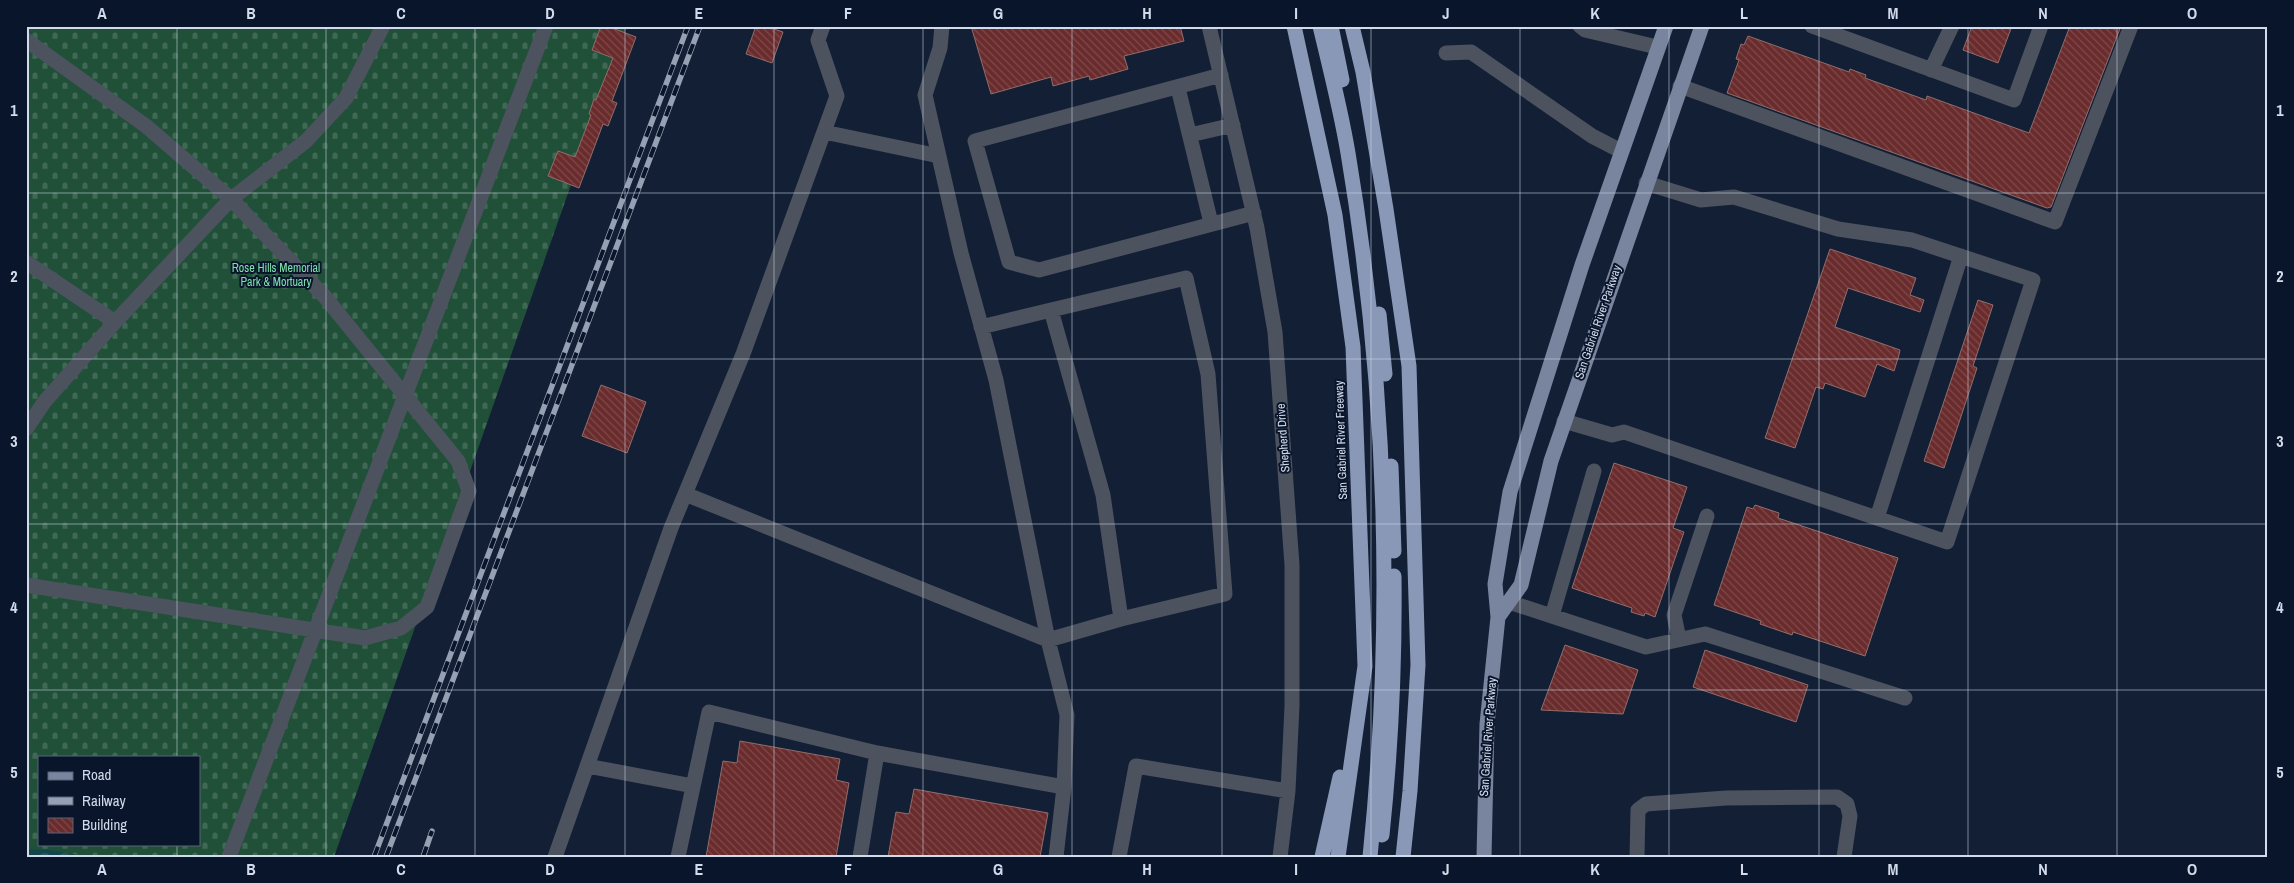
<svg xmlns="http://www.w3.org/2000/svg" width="2294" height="883" font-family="'Archivo Narrow',sans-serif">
	<defs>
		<pattern id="cemetery-stones" width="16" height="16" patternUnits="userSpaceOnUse" patternTransform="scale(1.25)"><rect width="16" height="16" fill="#215038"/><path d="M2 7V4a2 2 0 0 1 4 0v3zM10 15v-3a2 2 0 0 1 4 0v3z" fill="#406955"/></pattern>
		<pattern id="water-waves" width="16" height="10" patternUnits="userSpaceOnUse" patternTransform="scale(1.25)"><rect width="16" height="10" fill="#13474d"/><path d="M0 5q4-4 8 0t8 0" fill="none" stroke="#346167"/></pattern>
		<pattern id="building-back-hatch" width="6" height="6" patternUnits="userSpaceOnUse" patternTransform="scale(1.25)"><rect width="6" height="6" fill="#6a2b2c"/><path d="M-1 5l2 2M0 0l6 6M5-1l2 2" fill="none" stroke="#7e494b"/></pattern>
	</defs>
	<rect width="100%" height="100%" fill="#121f35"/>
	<path fill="url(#cemetery-stones)" fill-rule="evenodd" d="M26 26H627L334 857H26ZM39 757H199V844H39Z"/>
	<path fill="url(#water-waves)" d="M26 849 51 850 89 857H26Z"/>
	<path fill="url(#building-back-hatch)" stroke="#926d6b" d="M601 26H607L636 37 612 101 617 103 608 126 603 124 579 188 548 176 558 151 575 157 591 115 589 114 594 99 596 100 613 58 592 50Z
		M756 26H765L783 32 772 63 746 54Z
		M971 26H1180L1184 41 1124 56 1128 69 1090 80 1089 76 1053 86 1051 77 991 94Z
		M1972 26H2012L1998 63 1963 50Z
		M2070 26H2121L2051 207 2047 208 1727 93 1739 60 1736 59 1741 44 1744 45 1748 36 1849 72 1850 69 1866 75 1865 78 1912 95 1926 100 1927 96 2029 133Z
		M1830 249 1916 278 1910 295 1924 300 1920 312 1848 288 1835 327 1900 350 1899 355 1894 371 1877 364 1865 397 1825 383 1823 389 1816 387 1795 448 1765 438Z
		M1978 300 1993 305 1973 366 1977 368 1944 468 1924 461Z
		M601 385 646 402 627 453 582 436Z
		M1614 463 1687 487 1673 528 1684 532 1655 617 1645 613 1644 616 1631 612 1632 608 1572 588Z
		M1755 505 1779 513 1778 518 1898 558 1865 656 1793 632 1792 635 1760 624 1761 621 1714 605 1747 507 1753 509Z
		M1565 645 1638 670 1623 714 1541 710Z
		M1705 650 1808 685 1796 722 1693 687Z
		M740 741 840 759 836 780 849 783 836 857H706L723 761 737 763Z
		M914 789 1048 813 1040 857H888L896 812 909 814Z"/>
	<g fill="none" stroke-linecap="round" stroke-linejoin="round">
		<path stroke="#4c525e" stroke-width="15" d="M942 26 940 48 925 95 961 253 996 380 1048 640 1067 715 1064 787
			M1209 26 1257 228 1275 332 1292 565V706L1288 791 1280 857
			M1580 26 1585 30 1657 47
			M1812 26 2014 100 2041 26
			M26 40 146 126 231 199 325 297 458 461 469 491 427 607 401 628 365 638 26 585
			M1446 53 1471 52 1592 136 1621 151
			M1931 70 1952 26
			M1221 75 975 141 1009 262 1039 270 1254 213
			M1680 86 2055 222 2131 26
			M1178 88 1211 223
			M824 132 939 156
			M1190 135 1233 125
			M26 262 115 322
			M1051 310 1186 278 1208 374 1225 594 1121 619
			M1564 421 1612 435 1624 432 1947 542 2033 280 1912 240 1838 229 1734 197 1701 200 1646 183
			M26 429 45 401 115 322 231 199 306 141 346 98 383 26
			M685 494 1048 640 1121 619 1103 495 1051 310 981 327
			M1877 518 1961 256
			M1509 602 1646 647 1705 634 1905 698
			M1552 616 1594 471
			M1679 639 1674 615 1707 516
			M877 753 1064 787 1056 857
			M587 766 693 786
			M229 857 546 26
			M555 857 671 528 743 354 837 96 818 40 823 26
			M678 857 709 712 877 753 860 857
			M1119 857 1136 766 1288 791
			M1637 857 1638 810 1646 804 1726 798 1837 797 1847 804 1850 816 1844 857"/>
		<path stroke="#79849e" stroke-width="15" d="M1498 617 1521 585 1551 461 1702 26
			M1484 857 1487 724 1498 617 1495 584 1510 492 1582 265 1666 26"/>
		<path stroke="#8a98b7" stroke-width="15" d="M1294 26 1335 215 1353 347 1365 666 1338 857
			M1320 26C1330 68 1341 111 1348 153 1387 386 1394 623 1370 857
			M1331 26 1342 80
			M1352 26 1363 72 1386 209 1409 366 1418 665 1410 791 1403 857
			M1379 314 1385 374
			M1391 466 1394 551
			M1382 835C1391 749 1395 663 1394 576
			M1322 857 1340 777"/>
		<defs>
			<path id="rail" d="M374 857 688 26
				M386 857 700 26
				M423 857 432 831"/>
		</defs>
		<use href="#rail" stroke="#95a0b2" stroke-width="5.5"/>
		<use href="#rail" stroke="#09152b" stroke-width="4" stroke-dasharray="11" stroke-linecap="butt"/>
	</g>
	<path fill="none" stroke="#d2dbeb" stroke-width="1" stroke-opacity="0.55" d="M177 26V757M326 26V857M475 26V857M625 26V857M774 26V857M923 26V857M1072 26V857M1222 26V857M1371 26V857M1520 26V857M1669 26V857M1819 26V857M1968 26V857M2117 26V857M26 193H2268M26 359H2268M26 524H2268M26 690H2268M177 844V857"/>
	<g text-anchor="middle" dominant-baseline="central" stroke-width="4" stroke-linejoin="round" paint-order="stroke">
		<g font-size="12" fill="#7fe1ac" stroke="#09152b">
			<text x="276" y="268">Rose Hills Memorial<tspan x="276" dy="14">Park &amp; Mortuary</tspan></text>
		</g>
		<g font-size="12" fill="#d2dbeb" stroke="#09152b">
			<text transform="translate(1598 322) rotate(-71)">San Gabriel River Parkway</text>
			<text transform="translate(1283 438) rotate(-94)">Shepherd Drive</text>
			<text transform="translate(1341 440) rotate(-92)">San Gabriel River Freeway</text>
			<text transform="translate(1488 737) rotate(-86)">San Gabriel River Parkway</text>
		</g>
	</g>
	<rect width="2294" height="883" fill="none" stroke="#09152b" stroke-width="55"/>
	<rect x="38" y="756" width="162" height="90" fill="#09152b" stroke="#596478"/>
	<rect x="48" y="772" width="25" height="8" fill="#79849e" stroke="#596478"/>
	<text x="82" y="780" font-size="15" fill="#d2dbeb">Road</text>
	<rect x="48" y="797" width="25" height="8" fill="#95a0b2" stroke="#596478"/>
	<text x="82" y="806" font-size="15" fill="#d2dbeb">Railway</text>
	<rect x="48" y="818" width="25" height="15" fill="url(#building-back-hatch)" stroke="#596478"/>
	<text x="82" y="830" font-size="15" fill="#d2dbeb">Building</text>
	<rect x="28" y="28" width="2238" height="828" fill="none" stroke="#d2dbeb" stroke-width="2"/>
	<g font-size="16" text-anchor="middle" font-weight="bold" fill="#d2dbeb">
		<text x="102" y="19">A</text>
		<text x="251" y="19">B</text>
		<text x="401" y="19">C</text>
		<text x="550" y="19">D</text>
		<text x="699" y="19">E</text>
		<text x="848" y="19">F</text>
		<text x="998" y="19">G</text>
		<text x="1147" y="19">H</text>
		<text x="1296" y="19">I</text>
		<text x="1446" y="19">J</text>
		<text x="1595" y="19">K</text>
		<text x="1744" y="19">L</text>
		<text x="1893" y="19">M</text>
		<text x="2043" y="19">N</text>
		<text x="2192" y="19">O</text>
		<text x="14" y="116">1</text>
		<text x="2280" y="116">1</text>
		<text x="14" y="282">2</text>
		<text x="2280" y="282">2</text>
		<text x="14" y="447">3</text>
		<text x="2280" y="447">3</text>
		<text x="14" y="613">4</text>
		<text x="2280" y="613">4</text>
		<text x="14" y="778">5</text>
		<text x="2280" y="778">5</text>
		<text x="102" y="875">A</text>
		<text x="251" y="875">B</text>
		<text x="401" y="875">C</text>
		<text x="550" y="875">D</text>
		<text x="699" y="875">E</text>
		<text x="848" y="875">F</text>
		<text x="998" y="875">G</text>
		<text x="1147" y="875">H</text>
		<text x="1296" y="875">I</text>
		<text x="1446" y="875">J</text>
		<text x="1595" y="875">K</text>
		<text x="1744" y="875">L</text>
		<text x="1893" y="875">M</text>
		<text x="2043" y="875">N</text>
		<text x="2192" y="875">O</text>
	</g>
</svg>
